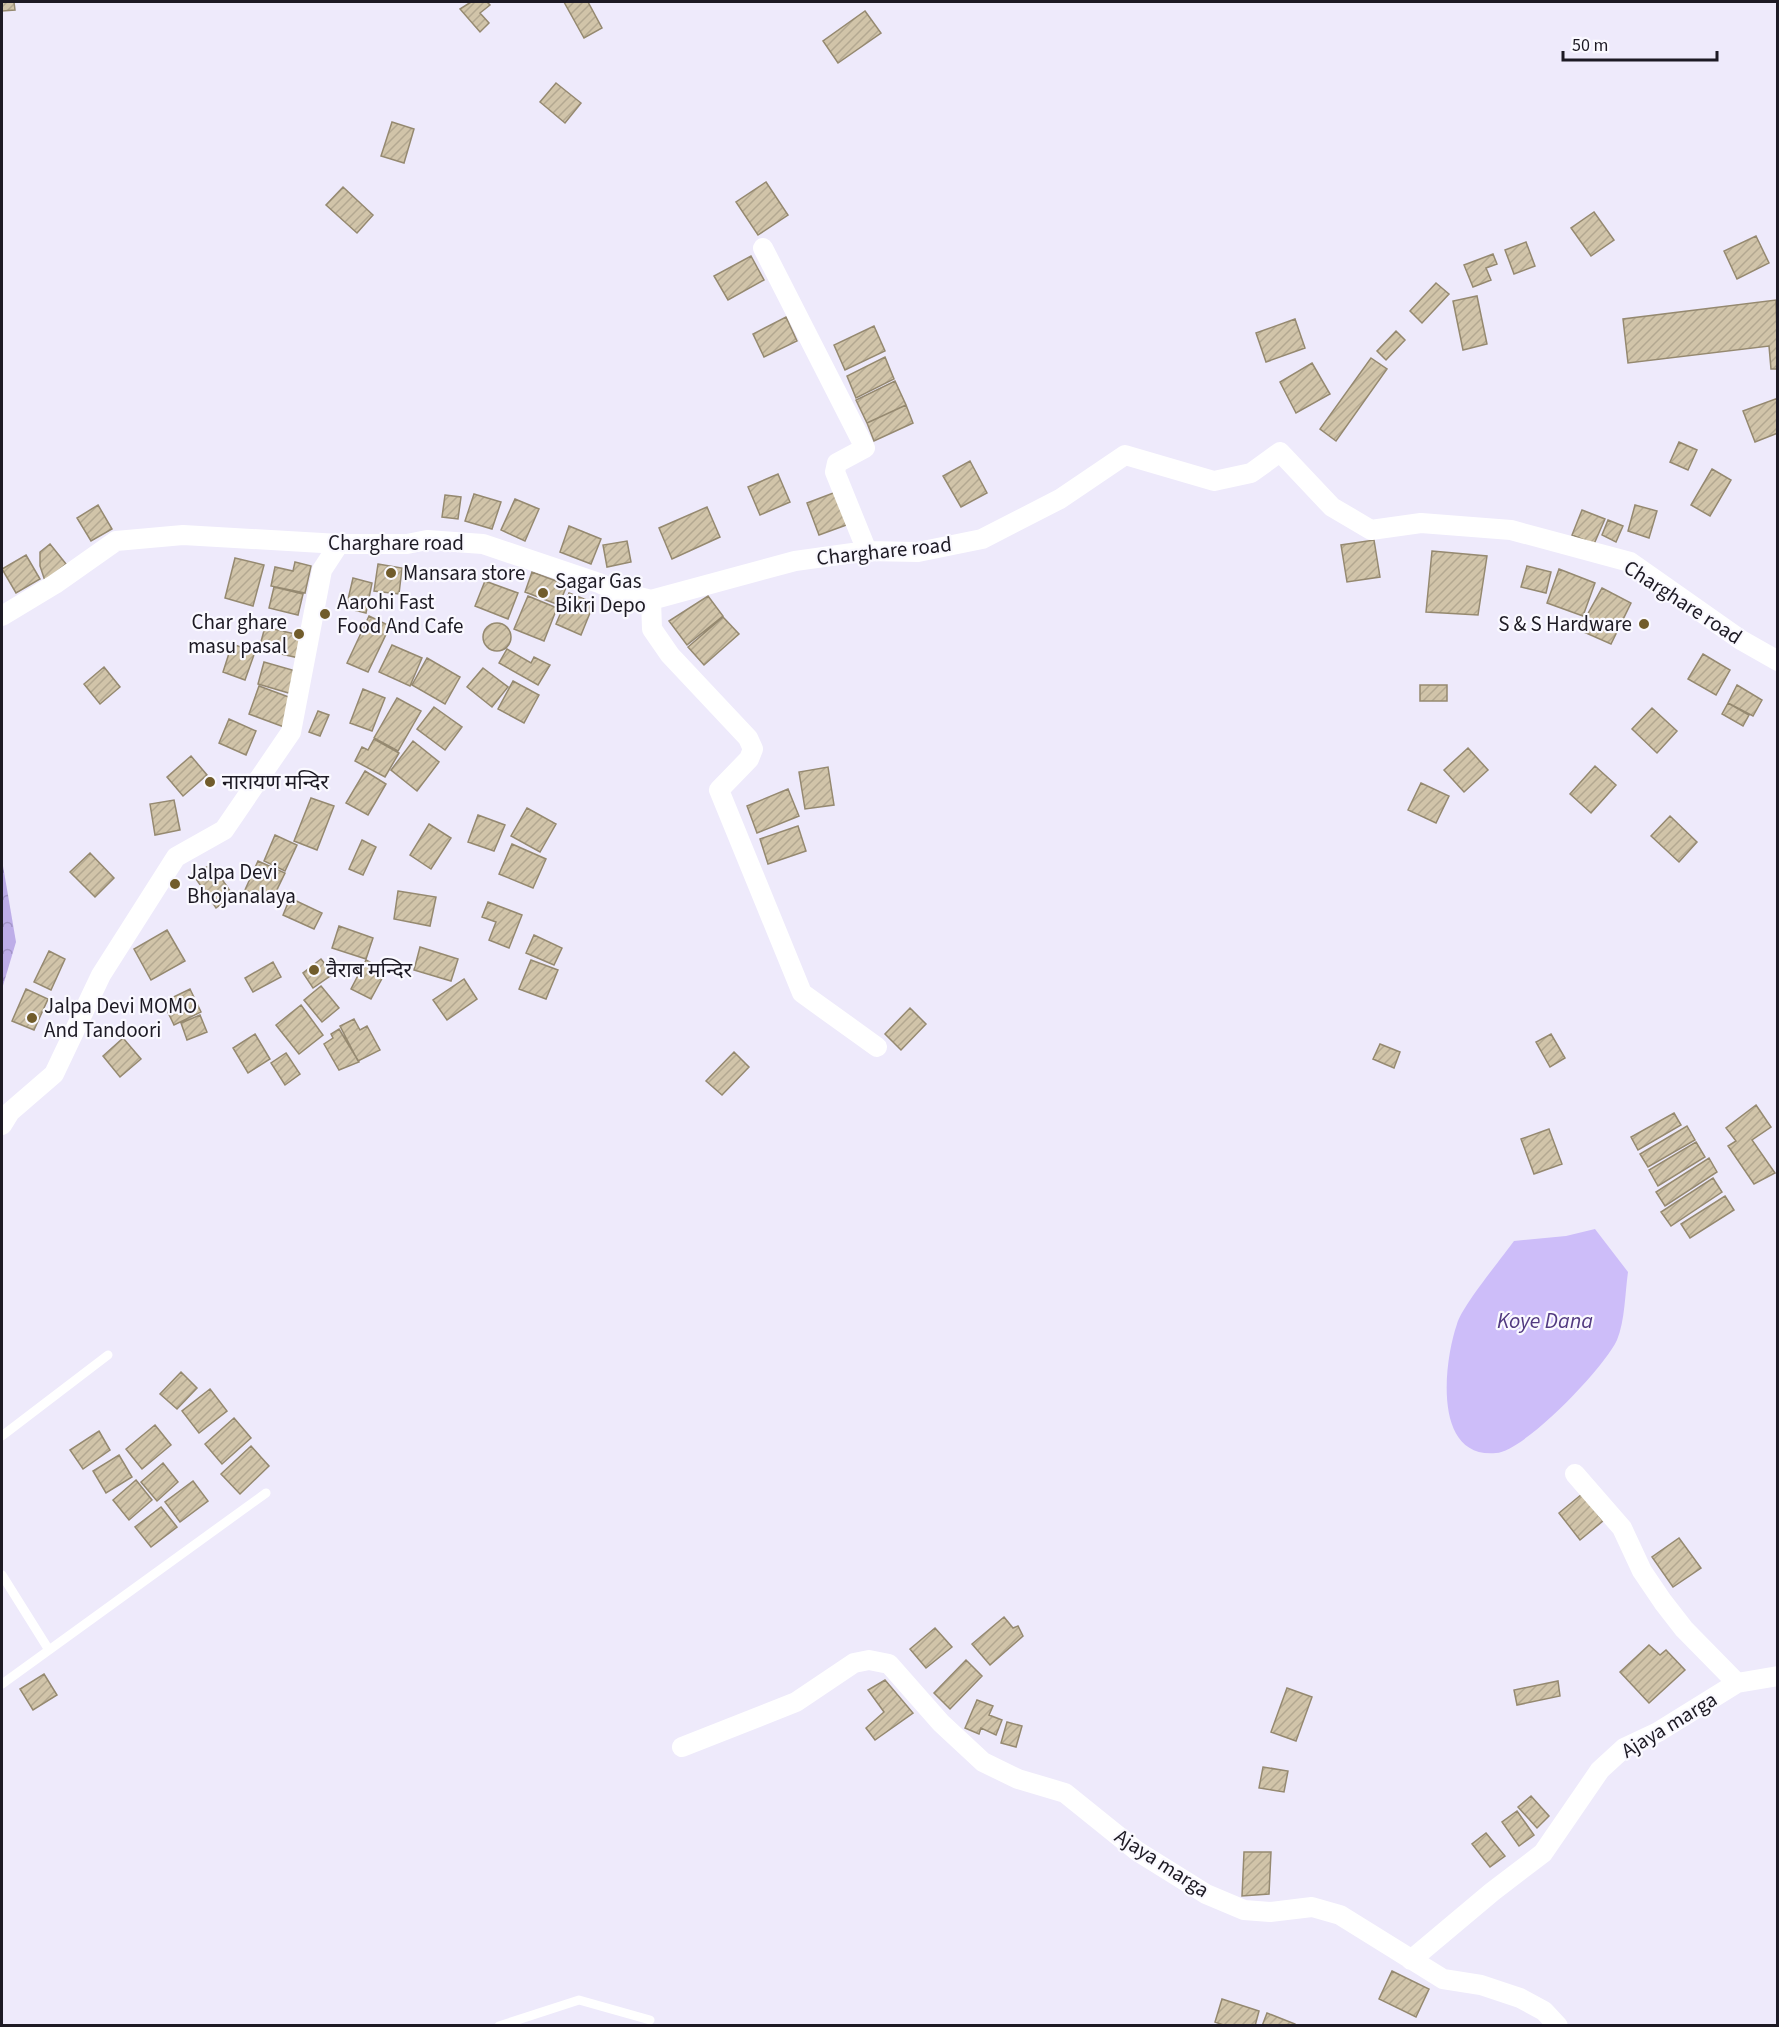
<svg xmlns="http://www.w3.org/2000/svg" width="1779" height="2027" font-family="'Source Sans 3','Noto Sans Devanagari',sans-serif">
	<defs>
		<pattern id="forest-crowns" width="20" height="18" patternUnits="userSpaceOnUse" patternTransform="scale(1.5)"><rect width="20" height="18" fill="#bdade8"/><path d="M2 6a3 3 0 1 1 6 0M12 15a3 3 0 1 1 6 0" fill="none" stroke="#a294c7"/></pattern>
		<pattern id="building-hatch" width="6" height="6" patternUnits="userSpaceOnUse" patternTransform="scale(1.5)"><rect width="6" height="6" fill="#d1c4a9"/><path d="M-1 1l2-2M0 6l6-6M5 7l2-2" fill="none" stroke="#b3a891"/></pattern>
	</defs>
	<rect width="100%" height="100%" fill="#eeeafb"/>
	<path fill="url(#forest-crowns)" d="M2 860 16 942 2 989Z"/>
	<path fill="#cdbdf9" d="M1595 1229 1628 1272C1625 1293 1625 1321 1617 1340 1605 1367 1525 1451 1496 1453 1432 1459 1444 1361 1457 1324 1462 1306 1501 1259 1514 1241L1566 1236Z"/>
	<path fill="url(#building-hatch)" stroke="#958970" stroke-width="1.5" d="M2 2H14L15 10 2 11Z
		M471 2H487L490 5 480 13 489 23 480 32 460 9Z
		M564 2H588L602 28 584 38Z
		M865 11 881 33 838 63 823 41Z
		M556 83 581 103 565 123 540 102Z
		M392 122 414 129 404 163 381 156Z
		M766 182 788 215 758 235 736 202Z
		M343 187 373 215 357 233 326 205Z
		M1594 212 1614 240 1591 256 1571 228Z
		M1756 236 1769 263 1737 279 1724 251Z
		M1526 242 1535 266 1514 274 1505 250Z
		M1493 254 1497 264 1486 268 1491 280 1473 287 1464 265Z
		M751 256 764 280 728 300 714 276Z
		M1436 283 1449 294 1422 323 1410 311Z
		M1477 296 1487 344 1463 350 1453 301Z
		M1776 300 1778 369H1771L1769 346 1628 363 1623 319Z
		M786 317 797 341 764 357 753 334Z
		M1295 319 1305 348 1266 362 1256 333Z
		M874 326 885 351 845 370 834 345Z
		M1396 331 1405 340 1386 360 1377 351Z
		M885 357 894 379 856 398 847 376Z
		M1371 358 1387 369 1336 441 1320 429Z
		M1312 363 1330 394 1296 413 1280 382Z
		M895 381 906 405 867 423 856 400Z
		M1778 398V433L1755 442 1743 411Z
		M906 405 913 423 874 441 867 423Z
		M1679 442 1697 450 1688 470 1670 462Z
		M970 461 987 493 961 507 943 476Z
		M1712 469 1731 480 1710 516 1691 505Z
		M778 474 790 502 760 515 748 487Z
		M836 492 849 524 819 535 807 503Z
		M474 494 501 502 492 529 465 521Z
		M445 495 461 497 458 519 442 517Z
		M515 499 539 509 525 541 501 530Z
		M98 505 112 529 91 541 77 518Z
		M1635 505 1657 511 1649 538 1628 531Z
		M707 507 720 537 672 559 659 528Z
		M1582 510 1605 519 1594 544 1572 535Z
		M1608 520 1623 526 1616 542 1602 535Z
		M569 526 601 539 591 564 560 552Z
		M1374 540 1380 577 1347 582 1341 545Z
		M627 541 631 562 607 567 603 545Z
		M50 544 66 564 45 581 40 566V552Z
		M1432 551 1487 556 1478 615 1426 612Z
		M26 555 40 579 16 593 2 569Z
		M235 558 264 565 253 606 225 598Z
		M295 562 311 566 305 593 271 586 275 567 293 571Z
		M378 564 402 568 399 594 374 591Z
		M1527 566 1551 572 1546 593 1521 587Z
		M1559 569 1595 583 1583 616 1547 603Z
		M532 572 567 585 559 605 525 592Z
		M353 578 372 583 366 613 346 608Z
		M485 581 518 593 508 619 475 606Z
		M274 587 303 594 298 615 269 608Z
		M1602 588 1631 603 1611 644 1579 630Z
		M569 593 594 603 581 635 556 624Z
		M528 596 557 608 544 641 514 629Z
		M708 596 723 616 687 645 669 621Z
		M369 616 390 626 368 672 347 663Z
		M723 617 739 634 704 665 688 647Z
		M483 637a14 14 0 1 1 28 0a14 14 0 1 1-28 0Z
		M265 627 304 636 299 658 259 649Z
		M232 644 255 652 245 680 223 672Z
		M392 645 422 658 410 686 379 672Z
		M507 649 531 663 534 657 550 665 538 685 499 663Z
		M1703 654 1730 670 1716 695 1688 679Z
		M427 658 460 677 445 704 412 685Z
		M264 662 299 672 292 694 258 684Z
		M104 667 120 687 100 704 84 684Z
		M483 668 508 687 492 707 467 687Z
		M513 681 539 695 524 723 498 709Z
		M1420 685H1447V701H1420Z
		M1737 685 1762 700 1753 716 1728 703Z
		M259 686 294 699 284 727 249 714Z
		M363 689 385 698 372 731 350 723Z
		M397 698 421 711 398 751 374 738Z
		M1728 703 1749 715 1743 726 1722 714Z
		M434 707 462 727 445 750 417 729Z
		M1652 708 1677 731 1657 753 1632 729Z
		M318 711 329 715 320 736 309 732Z
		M229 719 256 731 246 755 219 743Z
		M374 739 399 753 385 777 355 761 362 747 368 750Z
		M413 741 439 762 417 791 391 770Z
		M1468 748 1488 770 1464 792 1444 770Z
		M191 756 207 775 183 796 167 777Z
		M1595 766 1616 785 1591 813 1570 794Z
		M828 767 834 805 805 809 799 772Z
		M365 771 386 784 368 815 346 803Z
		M1421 783 1449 796 1436 823 1408 810Z
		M788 789 799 816 757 833 747 806Z
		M311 798 334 806 317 850 294 841Z
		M174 800 180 830 155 835 150 804Z
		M527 808 556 824 540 852 511 836Z
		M478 815 505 825 494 851 468 842Z
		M1670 816 1697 842 1679 862 1651 836Z
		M429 824 451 838 431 869 410 855Z
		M798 826 806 851 768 864 760 839Z
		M275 835 297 845 285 871 264 861Z
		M362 840 376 847 363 875 349 869Z
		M512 844 546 859 533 888 499 874Z
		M90 853 114 878 95 897 70 872Z
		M258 861 285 873 271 902 245 890Z
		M212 865 233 895 216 908 192 873Z
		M398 891 436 897 430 926 394 919Z
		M290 898 322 913 314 929 283 915Z
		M488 902 522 915 509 948 489 940 496 922 482 917Z
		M339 926 373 938 366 959 332 948Z
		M167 930 185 961 151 980 134 949Z
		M534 935 562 948 554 965 526 953Z
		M420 947 458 959 451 981 414 970Z
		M49 951 65 959 51 990 34 982Z
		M321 959 333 974 313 988 303 973Z
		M366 960 386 971 371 999 351 989Z
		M531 960 558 970 546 999 519 989Z
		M273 962 281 977 253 992 245 978Z
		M464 979 477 999 447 1020 433 1000Z
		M321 986 339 1008 322 1022 304 1000Z
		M26 989 48 999 34 1030 12 1021Z
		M190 989 201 1012 174 1025 163 1002Z
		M301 1005 323 1035 299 1054 276 1025Z
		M910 1008 926 1024 901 1050 885 1034Z
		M200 1015 207 1032 187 1040 181 1023Z
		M354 1019 360 1030 367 1026 380 1050 358 1061 340 1026Z
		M339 1029 359 1062 339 1070 324 1044 333 1038 331 1034Z
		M255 1034 270 1059 248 1073 233 1048Z
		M1551 1034 1565 1058 1550 1067 1536 1042Z
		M123 1038 141 1059 120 1077 103 1056Z
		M1380 1044 1400 1052 1394 1068 1373 1059Z
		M734 1052 749 1067 722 1095 706 1081Z
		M286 1053 300 1074 285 1085 271 1063Z
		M1756 1105 1771 1127 1752 1140 1775 1173 1754 1184 1728 1146 1736 1141 1726 1128Z
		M1674 1113 1681 1125 1638 1150 1631 1137Z
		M1687 1126 1695 1140 1648 1167 1640 1154Z
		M1549 1129 1562 1164 1534 1174 1521 1139Z
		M1696 1142 1705 1157 1658 1186 1649 1170Z
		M1709 1158 1717 1172 1665 1206 1656 1192Z
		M1713 1178 1722 1192 1671 1226 1661 1212Z
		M1725 1196 1734 1210 1690 1238 1681 1224Z
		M181 1372 197 1388 177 1409 160 1394Z
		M210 1389 227 1411 199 1433 182 1411Z
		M234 1418 251 1438 222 1464 205 1444Z
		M155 1425 171 1445 142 1469 126 1449Z
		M99 1431 110 1450 83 1469 70 1450Z
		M251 1446 269 1466 240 1494 221 1474Z
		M119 1455 132 1477 106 1493 93 1471Z
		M163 1463 178 1482 157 1501 141 1482Z
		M136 1480 152 1500 129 1520 113 1500Z
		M193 1481 208 1501 180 1522 165 1502Z
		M1582 1494 1603 1521 1580 1540 1559 1513Z
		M161 1507 177 1527 151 1547 135 1527Z
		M1679 1538 1701 1568 1673 1587 1652 1557Z
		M1004 1617 1013 1628 1018 1626 1023 1636 990 1665 972 1644Z
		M935 1628 952 1647 926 1668 910 1649Z
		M1649 1645 1660 1655 1666 1650 1685 1670 1649 1703 1620 1672Z
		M966 1660 982 1676 950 1709 934 1693Z
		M44 1674 57 1695 33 1710 20 1689Z
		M885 1680 913 1713 875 1740 866 1728 884 1712 868 1690Z
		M1558 1681 1560 1696 1517 1705 1514 1690Z
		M1287 1688 1312 1697 1296 1741 1271 1732Z
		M977 1700 993 1706 989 1715 1002 1720 996 1735 981 1728 979 1734 965 1728Z
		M1007 1722 1022 1726 1016 1747 1001 1743Z
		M1263 1767 1288 1771 1284 1792 1259 1788Z
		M1531 1796 1549 1816 1537 1828 1518 1807Z
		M1517 1811 1534 1835 1519 1846 1502 1822Z
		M1486 1833 1505 1856 1490 1867 1472 1844Z
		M1244 1852H1271L1269 1894 1242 1896Z
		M1392 1971 1429 1989 1416 2017 1379 1999Z
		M1222 1999 1259 2011 1255 2026H1226L1215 2022Z
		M1267 2013 1295 2024V2026H1262Z"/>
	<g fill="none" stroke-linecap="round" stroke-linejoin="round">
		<path stroke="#fff" stroke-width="9" d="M2 1436 108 1355
			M2 1575 49 1650
			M2 1684 266 1493
			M499 2026 579 2000 650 2020"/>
		<path stroke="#fff" stroke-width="20" d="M763 248 865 448 837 463 835 472 867 551
			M651 600 652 629 670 655 748 738 753 749 749 759 719 790 802 993 877 1047
			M2 616 55 584 116 541 183 535 339 544H407L427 540 483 544 599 583 616 591 651 600 795 561 867 551 918 552 982 539 1060 499 1125 455 1214 481 1251 473 1280 452 1332 507 1371 530 1421 523 1511 530 1630 562 1741 640 1778 661
			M2 1125 10 1112 54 1074 101 975 176 857 224 830 291 732 322 570 339 544
			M1575 1474 1622 1528 1642 1571 1663 1602 1684 1629 1737 1683
			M682 1747 796 1702 854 1663 869 1660 889 1664 941 1723 983 1762 1018 1779 1065 1793 1137 1851 1206 1894 1244 1910 1270 1912 1312 1907 1340 1915 1443 1979 1481 1985 1520 1998 1544 2011 1558 2026
			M1411 1960 1492 1892 1543 1853 1600 1770 1624 1748 1658 1732 1737 1683 1778 1676"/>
	</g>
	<g fill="#715c2b" stroke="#faf9ff" stroke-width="2">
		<circle cx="391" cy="573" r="6"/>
		<circle cx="543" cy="593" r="6"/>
		<circle cx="325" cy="614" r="6"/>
		<circle cx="1644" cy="624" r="6"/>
		<circle cx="299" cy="634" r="6"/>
		<circle cx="210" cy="782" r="6"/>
		<circle cx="175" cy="884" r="6"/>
		<circle cx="314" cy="970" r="6"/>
		<circle cx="32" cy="1018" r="6"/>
	</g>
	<g text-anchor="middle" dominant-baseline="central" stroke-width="4.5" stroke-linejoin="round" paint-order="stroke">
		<g font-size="21" fill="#1d1a24" stroke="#faf9ff">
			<text x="396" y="543">Charghare road</text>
			<text transform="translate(884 551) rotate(-6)">Charghare road</text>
			<text transform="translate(1683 602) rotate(33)">Charghare road</text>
			<text transform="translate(1669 1725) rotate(-31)">Ajaya marga</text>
			<text transform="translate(1162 1863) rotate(33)">Ajaya marga</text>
		</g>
		<g font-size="21" fill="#1d1a24" stroke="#faf9ff" text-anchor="start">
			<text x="403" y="573">Mansara store</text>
			<text x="555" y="581">Sagar Gas<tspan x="555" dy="24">Bikri Depo</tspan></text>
			<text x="337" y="602">Aarohi Fast<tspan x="337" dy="24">Food And Cafe</tspan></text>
			<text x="287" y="622" text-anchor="end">Char ghare<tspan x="287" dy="24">masu pasal</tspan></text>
			<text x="1632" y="624" text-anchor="end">S &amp; S Hardware</text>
			<text x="222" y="782">नारायण मन्दिर</text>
			<text x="187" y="872">Jalpa Devi<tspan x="187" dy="24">Bhojanalaya</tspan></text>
			<text x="326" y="970">वैराब मन्दिर</text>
			<text x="44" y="1006">Jalpa Devi MOMO<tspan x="44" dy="24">And Tandoori</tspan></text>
		</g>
		<g font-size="22" font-style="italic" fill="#523a81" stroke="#faf9ff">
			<text x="1545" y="1321">Koye Dana</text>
		</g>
	</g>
	<rect width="1779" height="2027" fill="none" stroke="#1d1a24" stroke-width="6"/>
	<path d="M1563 51v9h154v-9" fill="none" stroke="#1d1a24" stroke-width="3"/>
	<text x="1572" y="51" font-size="18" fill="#1d1a24" stroke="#faf9ff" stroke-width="4.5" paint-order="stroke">50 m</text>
</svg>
